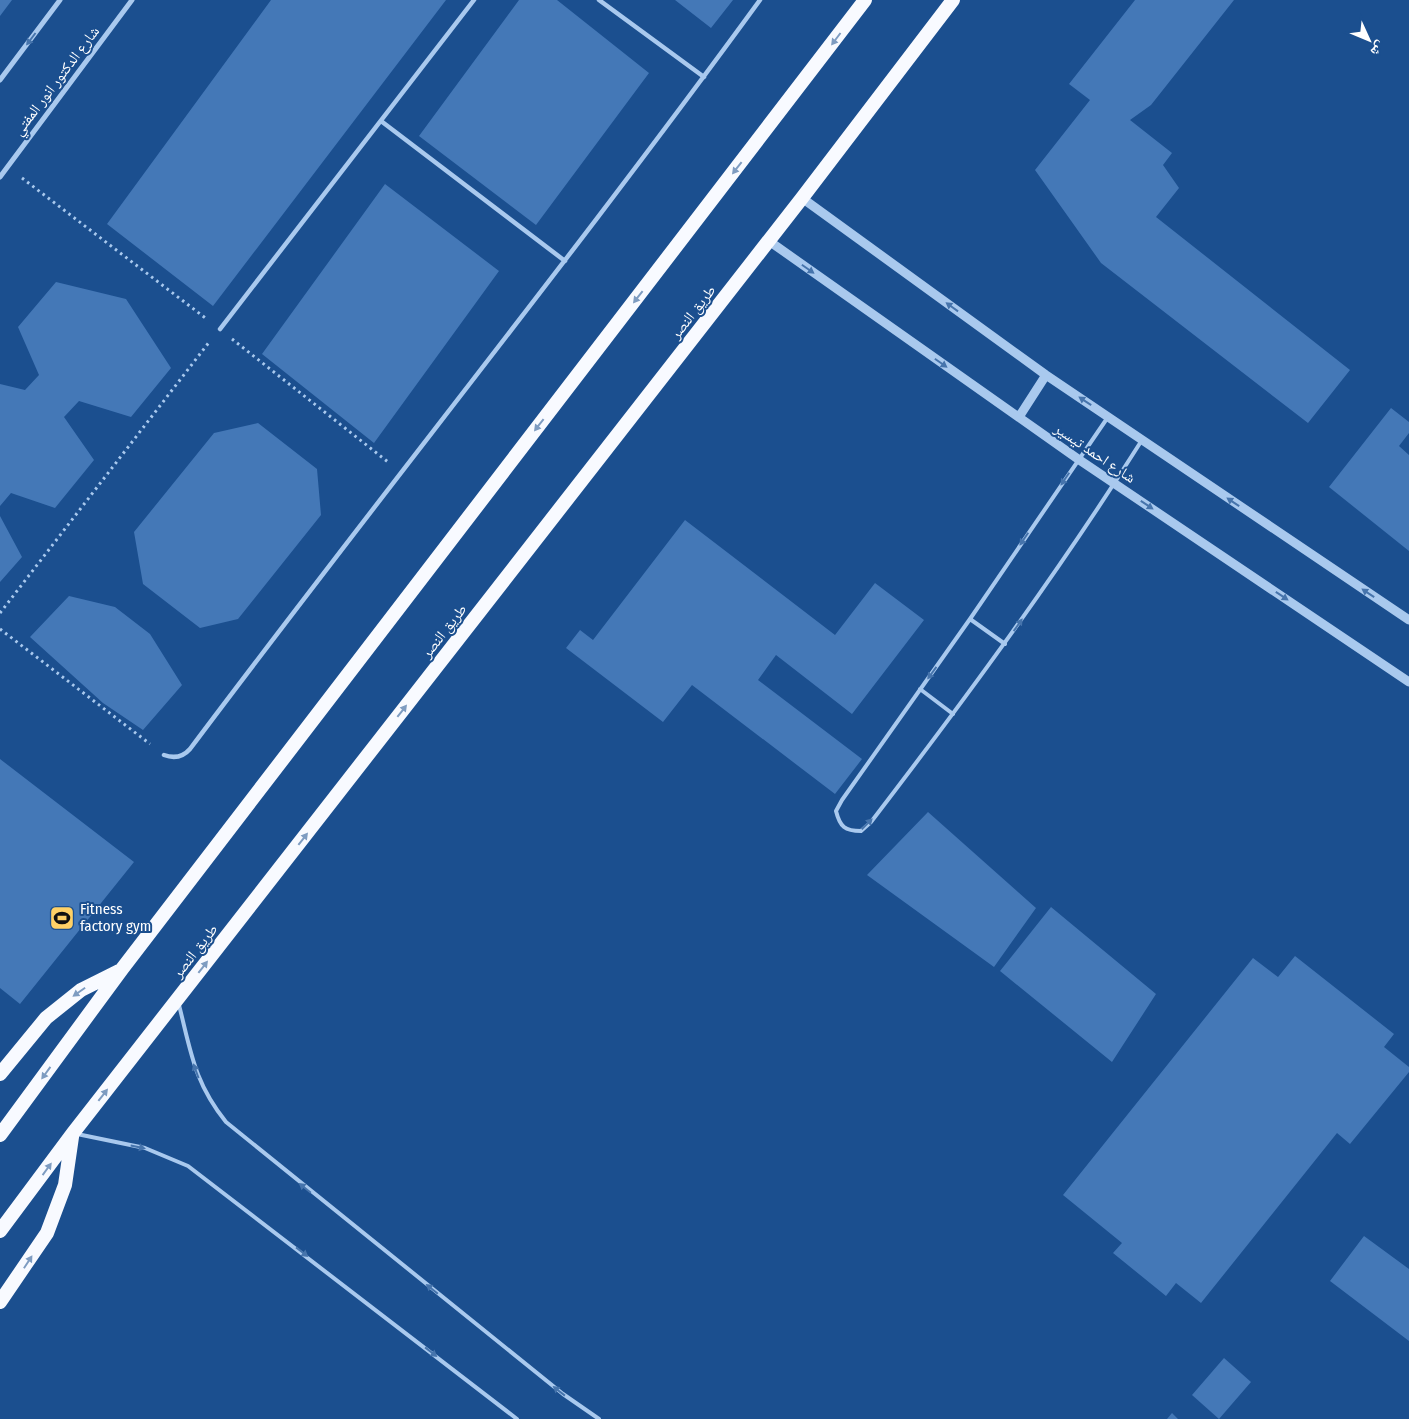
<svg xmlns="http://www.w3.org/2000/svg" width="1409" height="1419" font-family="'Fira Sans Condensed','Noto Naskh Arabic',sans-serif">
	<rect width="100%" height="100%" fill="#1b4f8f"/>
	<path fill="#4478b7" d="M0 0H12L0 16Z
		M271 0H446L213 306 107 224Z
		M519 0H557L649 73 536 225 419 136Z
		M675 0H733L711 28Z
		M1135 0H1234L1151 105 1130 120 1172 153 1163 165 1179 188 1156 217 1350 370 1308 423 1101 263 1035 170 1090 100 1069 84Z
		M385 184 499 271 374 443 262 354Z
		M56 282 126 299 171 368 131 417 79 401 64 417 94 460 55 508 11 493 0 506V384L25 390 39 375 18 327Z
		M1391 408 1409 422V433L1399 446 1409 455V551L1329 487Z
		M258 423 317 469 321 515 238 619 200 628 143 584 134 532 214 433Z
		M0 516 22 557 0 582Z
		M685 520 835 635 875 583 924 620 852 714 776 655 758 680 862 759 835 794 692 685 663 722 566 648 580 630 593 640Z
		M69 596 115 607 150 634 182 685 143 730 103 703 30 637Z
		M0 759 134 862 20 1004 0 988Z
		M928 812 1036 908 994 967 867 875Z
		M1051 907 1156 994 1112 1062 1000 971Z
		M1295 956 1394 1034 1384 1047 1409 1067V1072L1350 1144 1337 1133 1201 1303 1176 1283 1166 1296 1113 1253 1122 1243 1063 1195 1253 958 1278 977Z
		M1364 1236 1409 1269V1341L1330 1281Z
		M1224 1358 1251 1382 1219 1419 1192 1395Z
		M1172 1413 1178 1419H1167Z"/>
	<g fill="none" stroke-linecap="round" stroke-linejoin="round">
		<path stroke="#a9c9ee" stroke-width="3" stroke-dasharray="2.5 4" stroke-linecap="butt" d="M22 178 208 320
			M232 339 388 462
			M0 613 210 341
			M0 629 150 744"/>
		<path stroke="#a9c9ee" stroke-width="4" d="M1108 417 970 619 842 800 836 811C840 827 845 831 861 831L871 822C966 698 1058 573 1142 440
			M970 619 1005 644
			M920 689 953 714
			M179 1005C191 1052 194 1082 226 1122L563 1394 599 1419
			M77 1134 145 1148 188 1166 517 1419"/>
		<path stroke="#a9c9ee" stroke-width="4.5" d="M599 0 704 77
			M381 121 565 261
			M220 329 474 0
			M164 755C175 759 183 757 190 749 378 498 575 254 760 0"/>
		<path stroke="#a9c9ee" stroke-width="5" d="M0 80 60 0
			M0 177 132 0"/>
		<path stroke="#a9c9ee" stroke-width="9" d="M802 198 1046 375 1409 620
			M769 241 1078 459 1409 682
			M1019 417 1046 375"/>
		<path stroke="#f8faff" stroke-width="14" d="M0 1074 46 1018 81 990 119 971
			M0 1135 122 969 865 0
			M0 1231 73 1133 802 198 953 0
			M0 1302 47 1233 65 1185 72 1137"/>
	</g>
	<defs><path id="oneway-solid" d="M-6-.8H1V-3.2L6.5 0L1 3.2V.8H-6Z" transform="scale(1.25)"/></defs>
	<g fill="#4674ac">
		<use href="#oneway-solid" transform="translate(31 39) rotate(127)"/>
		<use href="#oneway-solid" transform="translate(808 269) rotate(35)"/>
		<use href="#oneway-solid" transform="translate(952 307) rotate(-144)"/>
		<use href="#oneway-solid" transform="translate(941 363) rotate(35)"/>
		<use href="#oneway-solid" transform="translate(1085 401) rotate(-146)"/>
		<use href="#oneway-solid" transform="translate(1065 479) rotate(124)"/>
		<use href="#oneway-solid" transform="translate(1233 502) rotate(-146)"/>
		<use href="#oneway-solid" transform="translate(1147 505) rotate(34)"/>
		<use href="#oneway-solid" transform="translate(1024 539) rotate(124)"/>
		<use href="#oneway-solid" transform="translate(1368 593) rotate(-146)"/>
		<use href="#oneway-solid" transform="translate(1282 596) rotate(34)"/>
		<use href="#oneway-solid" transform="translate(1018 625) rotate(-55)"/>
		<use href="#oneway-solid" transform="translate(932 673) rotate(126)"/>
		<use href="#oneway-solid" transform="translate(867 824) rotate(-45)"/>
		<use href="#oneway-solid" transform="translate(196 1071) rotate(-110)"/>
		<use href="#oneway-solid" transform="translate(138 1147) rotate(12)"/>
		<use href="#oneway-solid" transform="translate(305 1188) rotate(-141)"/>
		<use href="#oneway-solid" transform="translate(302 1252) rotate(38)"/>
		<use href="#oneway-solid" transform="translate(432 1289) rotate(-141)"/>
		<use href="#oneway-solid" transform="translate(431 1352) rotate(38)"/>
		<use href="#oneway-solid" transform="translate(559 1391) rotate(-142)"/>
	</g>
	<g fill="#7e9cc1">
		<use href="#oneway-solid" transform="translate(836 39) rotate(127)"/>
		<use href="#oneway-solid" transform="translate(737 168) rotate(128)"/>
		<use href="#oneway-solid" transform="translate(638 297) rotate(128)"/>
		<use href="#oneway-solid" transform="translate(539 425) rotate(128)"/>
		<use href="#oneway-solid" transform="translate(402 711) rotate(-52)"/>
		<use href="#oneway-solid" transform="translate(303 839) rotate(-52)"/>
		<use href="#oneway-solid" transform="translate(203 967) rotate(-52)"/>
		<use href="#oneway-solid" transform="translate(79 992) rotate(145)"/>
		<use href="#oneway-solid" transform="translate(46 1073) rotate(126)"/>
		<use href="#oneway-solid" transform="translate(103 1095) rotate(-52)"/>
		<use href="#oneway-solid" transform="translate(47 1169) rotate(-54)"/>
		<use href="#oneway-solid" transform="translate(28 1262) rotate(-57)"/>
	</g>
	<defs>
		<symbol id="stadium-square" viewBox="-11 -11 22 22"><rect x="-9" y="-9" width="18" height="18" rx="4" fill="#ffd166" stroke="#1b4f8f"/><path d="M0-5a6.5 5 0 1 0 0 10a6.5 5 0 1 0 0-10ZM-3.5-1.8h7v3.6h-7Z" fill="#111"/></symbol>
	</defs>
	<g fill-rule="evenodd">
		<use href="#stadium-square" x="48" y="904" width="28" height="28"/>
	</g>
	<g text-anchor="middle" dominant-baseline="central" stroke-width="4" stroke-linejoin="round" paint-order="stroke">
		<g font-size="15" fill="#fff" stroke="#1b4f8f">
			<text transform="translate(56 81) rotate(-53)">شارع الدكتور انور المفتي</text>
			<text transform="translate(693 312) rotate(-52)">طريق النصر</text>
			<text transform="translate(1095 453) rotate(34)">شارع احمد تيسير</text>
			<text transform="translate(444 631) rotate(-52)">طريق النصر</text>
			<text transform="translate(195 951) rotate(-52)">طريق النصر</text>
		</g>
		<g font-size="15" fill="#fff" stroke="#1b4f8f" text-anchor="start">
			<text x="80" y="909">Fitness<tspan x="80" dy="17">factory gym</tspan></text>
		</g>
	</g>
	<g transform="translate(1369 40) rotate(134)" stroke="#1b4f8f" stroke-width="4" paint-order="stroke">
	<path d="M0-4L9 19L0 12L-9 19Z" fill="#ffffff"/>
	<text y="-8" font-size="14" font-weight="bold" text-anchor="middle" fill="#ffffff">ش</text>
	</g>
</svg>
